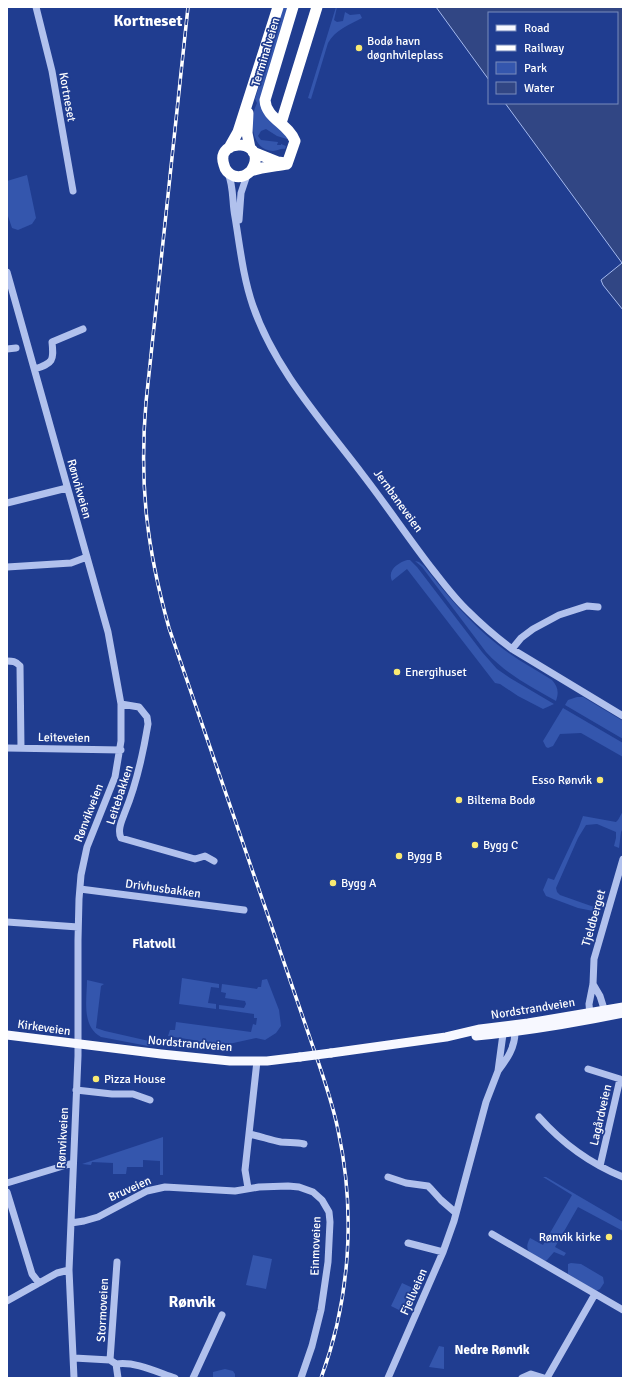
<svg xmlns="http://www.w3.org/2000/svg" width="630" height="1385" font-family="Signika,sans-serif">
	<rect width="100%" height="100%" fill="#203d90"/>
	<path fill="#3456ad" d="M283 7H288L261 107 266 116 283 130 288 139H287L277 136 266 129 261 131 258 136 261 140 278 142 277 145H281V144L286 146 285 149C281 148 278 151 273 151 254 151 250 127 254 112 254 109 256 106 257 103L255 99Z
		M336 7H337L334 20 337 22 343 21 345 12 350 15 360 14 362 18C349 25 335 30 328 43L311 99 308 98Z
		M27 175 36 218 32 224 18 230 12 228 7 213V181Z
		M407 560H410L417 567 482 652 497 669 510 678 554 704 543 709 518 696 500 684 495 683 407 569 392 581C387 570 398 563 407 560Z
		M415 561 419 562 424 566C446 594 469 622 498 645 514 658 534 669 552 680 558 687 559 692 556 701 531 687 506 674 486 652L422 567Z
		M577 697H583L623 721V739L565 705 568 700Z
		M563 708 623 743V757L581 733 560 734 553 746 548 748 546 747 543 741Z
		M623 811V828L621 832 619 848 614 846 616 838V832L597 824 586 825 578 838 556 888 557 892 560 895 594 907 593 911 578 908 546 896 543 890 548 878 554 880 579 827 583 816 616 822 618 820Z
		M182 978 219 984V988L211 987 208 1003 216 1004V1009L179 1004Z
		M267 979 279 1010 281 1026 276 1033 265 1040 256 1038 215 1047 193 1040 168 1036 170 1030H175L176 1022 251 1032 253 1024 256 1025 257 1018H254V1014L219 1009V1005L244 1008 246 1004 245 1001 225 998 226 993 221 992 222 984 257 989 258 987H261L262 980Z
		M87 980 104 984 101 986 96 1028 105 1031 149 1041 150 1038 157 1039 156 1045 148 1046 101 1037C81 1026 87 999 87 980Z
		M163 1137V1175H160V1161L143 1160V1167H127L126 1174H113V1163L92 1162 91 1165 82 1164Z
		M543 1177H546L623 1222V1231L578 1207 555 1247 566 1253 564 1256 554 1252 547 1260 545 1261C533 1254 522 1253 530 1238L543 1245 572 1195Z
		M253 1255 272 1259 266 1289 246 1285Z
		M571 1263 581 1264 603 1277 604 1283 600 1289 596 1291 568 1274V1264Z
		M402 1283 415 1289 403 1312 391 1306Z
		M439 1346 444 1347V1369L429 1367Z
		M225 1369 233 1371 235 1374V1378H213V1372Z"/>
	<path fill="#314684" stroke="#a4b9ee" d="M436 7H623V310L603 285 601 280 622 263 505 103H617V13H489V80Z"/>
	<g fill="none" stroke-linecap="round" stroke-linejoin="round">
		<path stroke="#b1c1ed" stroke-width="7" d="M36 7 52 71 73 191
			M228 173C234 187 232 203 235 217 240 247 243 277 253 306 275 370 323 422 363 475 387 506 409 539 433 570 444 584 455 599 468 611 482 625 496 637 512 649L623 716
			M239 220 241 193 247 175
			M7 272 108 632 121 704V741L115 777 87 847 81 875 79 899 78 940V1056L69 1270 74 1378
			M7 349 16 348
			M35 369C53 363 54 361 52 342L83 329
			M7 503 67 488
			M7 567 71 563 87 557
			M512 649 521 638 533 629 559 615 587 606 598 607
			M7 661C12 661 16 661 20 666L21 748
			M121 704 139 707 147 717 148 724C143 754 137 783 125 812 122 820 117 830 121 838L195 859 205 856 214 861
			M7 748 121 750
			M80 889 244 910
			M7 922 78 927
			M593 984 600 996 606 1015
			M590 1016 589 1004 593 984 594 959 623 859
			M588 1069 620 1079 600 1166
			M76 1090 112 1094H133L150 1100
			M539 1117C562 1143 591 1164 623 1177
			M249 1134C260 1136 270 1140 281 1142 289 1143 296 1142 304 1144
			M388 1177 406 1183 428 1186 431 1189 441 1200 456 1213
			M7 1183 73 1163
			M248 1188 245 1170 257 1061
			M7 1192 32 1274 39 1283
			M71 1223 84 1221 98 1217 147 1191 165 1187 235 1191 259 1187 288 1186 299 1187 313 1192 322 1200 329 1212 330 1222 328 1262 321 1310 312 1346 301 1378
			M492 1234 623 1310
			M408 1243 443 1252
			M7 1301 57 1273 69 1270
			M74 1358 110 1360 116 1364 118 1378
			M110 1360 117 1262
			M116 1364C135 1361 157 1372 175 1378
			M193 1378 222 1315
			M388 1378 443 1252 454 1221 486 1102 498 1071 503 1034 508 1026 515 1032C515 1048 507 1059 498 1071
			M522 1378 531 1374 544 1378
			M547 1378 595 1294"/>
		<path stroke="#f7f8ff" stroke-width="9" d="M7 1035 161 1054 230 1061H267L300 1057
			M476 1036C526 1031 574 1023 623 1013
			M331 1053 446 1037 480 1029 528 1023 623 1007"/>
		<path stroke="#fff" stroke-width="11" d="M248 113 247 133 250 148
			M281 123 317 7
			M229 148 238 132 278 7
			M253 152 278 162 285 163
			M287 164 295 141C288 123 266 119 265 100L293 7
			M251 171C271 139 214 136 224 165 225 170 229 174 234 176 237 177 240 177 243 176 247 175 248 173 251 171 260 167 277 166 287 164"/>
		<defs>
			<path id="rail" d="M188 7 146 402C139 485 147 549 169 628L311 1041C321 1070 332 1100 338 1130 356 1212 350 1300 321 1378"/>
		</defs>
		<use href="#rail" stroke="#fff" stroke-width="3.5"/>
		<use href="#rail" stroke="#203d90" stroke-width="2" stroke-dasharray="6" stroke-linecap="butt"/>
		<path stroke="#f7f8ff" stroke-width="9" d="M300 1057 331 1053"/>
	</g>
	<g fill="#faea72" stroke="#203d90" stroke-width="1.5">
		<circle cx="359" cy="48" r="4"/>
		<circle cx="397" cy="672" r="4"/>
		<circle cx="600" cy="780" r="4"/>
		<circle cx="459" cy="800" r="4"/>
		<circle cx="475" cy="845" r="4"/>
		<circle cx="399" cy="856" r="4"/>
		<circle cx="333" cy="883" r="4"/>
		<circle cx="96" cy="1079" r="4"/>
		<circle cx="609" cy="1237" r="4"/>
	</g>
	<g text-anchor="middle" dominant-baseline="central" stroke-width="3.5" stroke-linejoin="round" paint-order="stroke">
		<g font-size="12" fill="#fff" stroke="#203d90" text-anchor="start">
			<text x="367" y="41">Bodø havn<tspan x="367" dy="14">døgnhvileplass</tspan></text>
			<text x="405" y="672">Energihuset</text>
			<text x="592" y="780" text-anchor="end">Esso Rønvik</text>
			<text x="467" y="800">Biltema Bodø</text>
			<text x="483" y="845">Bygg C</text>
			<text x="407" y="856">Bygg B</text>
			<text x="341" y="883">Bygg A</text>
			<text x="104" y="1079">Pizza House</text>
			<text x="601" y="1237" text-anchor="end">Rønvik kirke</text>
		</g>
		<g font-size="12" fill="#fff" stroke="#203d90">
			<text transform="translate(266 52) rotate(-73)">Terminalveien</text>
			<text transform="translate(67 97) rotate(80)">Kortneset</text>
			<text transform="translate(79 489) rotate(74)">Rønvikveien</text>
			<text transform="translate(398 501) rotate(54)">Jernbaneveien</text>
			<text transform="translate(64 738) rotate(1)">Leiteveien</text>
			<text transform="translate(120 795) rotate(-72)">Leitebakken</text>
			<text transform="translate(89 813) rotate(-69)">Rønvikveien</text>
			<text transform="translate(163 889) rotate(8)">Drivhusbakken</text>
			<text transform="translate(594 918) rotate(-74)">Tjeldberget</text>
			<text transform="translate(533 1009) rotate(-9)">Nordstrandveien</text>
			<text transform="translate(44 1028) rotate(8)">Kirkeveien</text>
			<text transform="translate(190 1044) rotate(5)">Nordstrandveien</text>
			<text transform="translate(601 1115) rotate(-77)">Lagårdveien</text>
			<text transform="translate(63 1138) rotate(-87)">Rønvikveien</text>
			<text transform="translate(130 1189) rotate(-24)">Bruveien</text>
			<text transform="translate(316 1246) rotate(-88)">Einmoveien</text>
			<text transform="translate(414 1292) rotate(-66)">Fjellveien</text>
			<text transform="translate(103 1310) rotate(-87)">Stormoveien</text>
		</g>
		<g font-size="13" font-weight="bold" fill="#fff" stroke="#203d90">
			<text x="154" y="944">Flatvoll</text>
			<text x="492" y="1350">Nedre Rønvik</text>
		</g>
		<g font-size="16" font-weight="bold" fill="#fff" stroke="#203d90">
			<text x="148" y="21">Kortneset</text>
			<text x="192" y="1302">Rønvik</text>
		</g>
	</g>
	<rect width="630" height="1385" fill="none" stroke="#ffffff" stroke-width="16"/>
	<rect x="488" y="12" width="130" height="92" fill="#203d90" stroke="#798bbc"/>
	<rect x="496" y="25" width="20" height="6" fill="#f7f8ff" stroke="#798bbc"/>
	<text x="524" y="32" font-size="12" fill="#ffffff">Road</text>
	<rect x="496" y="45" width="20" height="6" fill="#ffffff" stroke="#798bbc"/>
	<text x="524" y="52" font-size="12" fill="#ffffff">Railway</text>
	<rect x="496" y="62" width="20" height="12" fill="#3456ad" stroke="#798bbc"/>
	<text x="524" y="72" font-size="12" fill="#ffffff">Park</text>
	<rect x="496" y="82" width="20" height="12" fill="#314684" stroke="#798bbc"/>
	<text x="524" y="92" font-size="12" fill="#ffffff">Water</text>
</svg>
